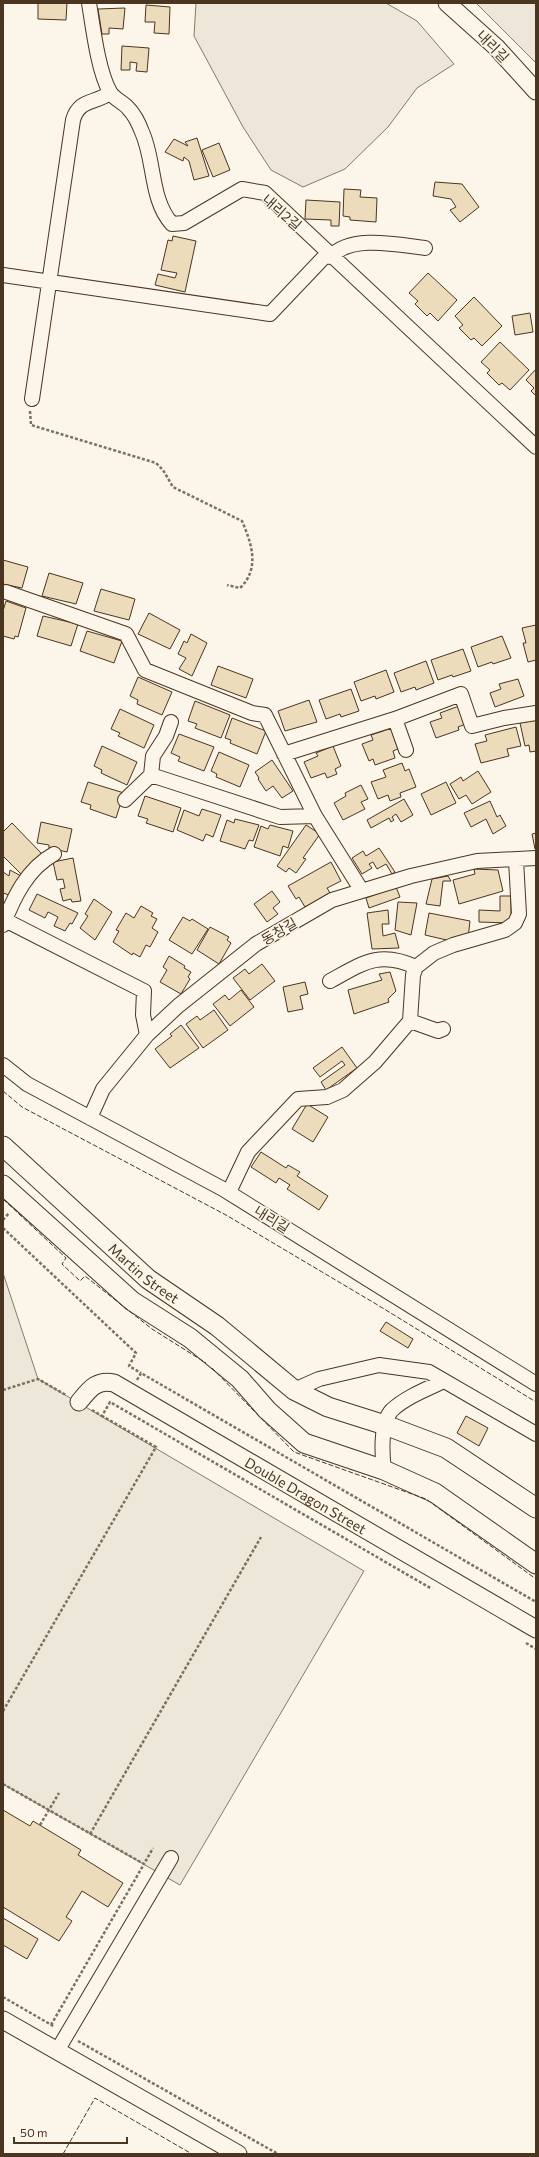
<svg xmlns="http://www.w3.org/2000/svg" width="539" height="2157" font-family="Commissioner,'Noto Sans KR',sans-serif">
	<rect width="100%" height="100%" fill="#fbf6e9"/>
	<path fill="#ede6d9" stroke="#887966" d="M196 3H386L417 21 454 64 417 88 388 127 345 169 303 187 271 170 243 127 194 36Z
		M476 3H536V63Z"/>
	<path fill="#ede7d9" stroke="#887966" d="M3 1273 38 1379 364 1571 180 1885 3 1784Z"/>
	<path fill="#ecdcbc" stroke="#4a3520" d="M38 3H67L66 20 38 19Z
		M146 5 170 7 169 34 154 33 155 22H145Z
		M125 8 123 29 109 28V34H102L98 9Z
		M122 46 149 48 147 72 136 71 137 63 130 62V70H121Z
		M197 138 209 176 194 180 189 161 184 157 183 161 165 152 174 139 188 146 185 142Z
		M219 143 230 170 213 177 202 150Z
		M435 182 462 184 479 207 460 222 450 210 456 207 451 199 433 196Z
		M344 189 361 190 360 197 377 198 376 222 350 220V217L343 216Z
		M306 200 340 202 339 226H331V220L305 219Z
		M173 236 196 241 185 292 155 285 158 274 175 278 177 273 161 270 168 240 172 241Z
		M428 273 457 300 438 321 430 313 427 316 415 304 418 301 409 293Z
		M474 297 502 326 482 346 474 338 471 340 459 328 463 325 455 316Z
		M530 313 533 332 515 335 512 316Z
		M500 342 529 370 510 390 502 383 499 385 487 373 490 370 481 362Z
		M536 369V396L531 391 534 388 526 380Z
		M3 560 28 567 22 588 3 584Z
		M49 573 83 583 76 604 42 596Z
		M101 589 135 599 129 620 94 611Z
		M6 601 26 608 18 637 15 636 14 639 3 636V611Z
		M149 613 180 630 170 649 138 634Z
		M43 616 78 624 71 646 37 636Z
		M536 625V660L528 662 523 643H526L522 628Z
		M87 631 122 641 114 663 80 651Z
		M191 634 207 643 192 676 179 669 186 658 178 654 184 641 187 643Z
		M502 636 511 658 493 664 492 662 478 667 471 647Z
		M463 649 471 671 453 677 452 675 438 680 431 660Z
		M426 661 434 683 416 690 415 687 401 692 394 673Z
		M218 666 253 679 246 698 211 685Z
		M386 670 394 692 376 699 375 696 361 701 354 682Z
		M138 677 172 692 162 715 137 704 138 700 130 696Z
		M518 679 524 696 495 707 490 693 501 689 499 684Z
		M351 689 359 711 341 717 340 714 326 719 319 700Z
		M309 700 317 722 285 731 278 711Z
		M195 701 230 715 221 738 195 728 197 724 188 721Z
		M459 706 466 724 458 727 459 730 436 738 430 722 442 718 440 713Z
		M120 709 154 725 144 748 118 736 120 733 111 729Z
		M232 718 266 731 257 754 230 743 231 740 225 738Z
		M536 720V751L530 752 529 745 525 746 520 723Z
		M516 727 521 746 507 749 509 756 481 763 475 744 487 741 485 735Z
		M392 728 400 748 393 751 395 758 375 765 373 759 369 761 362 744 373 740 371 735Z
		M179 734 214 747 204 771 178 761 180 757 171 753Z
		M102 746 137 762 127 785 101 773 102 770 94 766Z
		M333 746 341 766 335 769 337 774 327 778 325 773 311 778 304 762 318 756 316 753Z
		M219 752 249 765 240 787 216 777 217 774 211 771Z
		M272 760 293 791 282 798 273 786 266 791 258 779 259 778 255 772Z
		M402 763 405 771 409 769 416 787 400 793 401 797 390 801 388 795 378 799 371 782 386 777 383 770Z
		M478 771 491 792 472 804 466 795 459 799 450 784 461 777 463 781Z
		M88 782 124 793 116 818 90 809 91 805 81 802Z
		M446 782 456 803 431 815 421 794Z
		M361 785 368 799 361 802 365 809 343 820 334 803 346 796 345 793Z
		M145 796 181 808 173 832 146 823 148 819 138 816Z
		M404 799 413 815 401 822 396 814 392 817 394 820 391 822 389 818 371 828 367 820Z
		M490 801 497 817 500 815 506 826 493 834 486 819 471 827 464 813Z
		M202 809 221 815 213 837 206 834 203 841 177 830 184 810 199 816Z
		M235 819 259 825 253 841 249 840 245 849 220 841 227 820 234 823Z
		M41 822 72 829 67 852 49 848V845L37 843Z
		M12 823 42 854 21 874 3 856V832Z
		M270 825 293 831 288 848 283 846 280 856 254 847 261 826 268 829Z
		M306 825 320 834 303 858 306 859 296 873 289 868 286 872 277 866Z
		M536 833V849H535L532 834Z
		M379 848 395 872 392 874 386 864 377 869 373 862 369 864 372 868 362 874 352 858 363 851 366 856Z
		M73 858 81 901 72 902 71 899 63 901 60 889 65 888 63 879 57 880 53 862Z
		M331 862 341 881 327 888 330 893 305 907 299 897 296 899 288 886Z
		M474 869 498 870 503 891 459 904 453 880 475 874Z
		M10 870 21 876 9 895 3 893V872L9 876Z
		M448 876 451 881H443L440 906 426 904 432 879Z
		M396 887 400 897 369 908 366 898Z
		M272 891 280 902 273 908 278 914 267 922 254 904Z
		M37 894 78 913 72 924 70 923 65 931 54 926 58 917 48 912 45 918 29 910Z
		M500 896H511V923L479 922V910L500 911Z
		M94 899 112 912 95 940 80 928 88 916 85 914Z
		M398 902 417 903 411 935 395 930Z
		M141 906 153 913 151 916 157 919 152 928 158 932 150 947 146 945 140 957 133 953 132 955 113 942 119 931 116 930 126 913 134 918Z
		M388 910 389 924H382L383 936 395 933 399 948 372 949 367 913Z
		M429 913 470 921 468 938 451 941 425 935Z
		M183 917 190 921 192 919 208 929 192 954 169 940Z
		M210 927 229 937 227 940 231 943 219 964 197 950Z
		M169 956 185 966 184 968 191 972 188 977 190 979 181 994 160 982 167 970 163 967Z
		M262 964 275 981 250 1000 233 978 245 969 249 974Z
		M390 972 396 991 388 999 389 1002 354 1014 348 990 382 980 379 974Z
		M305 982 308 994 300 996 303 1009 288 1012 283 987Z
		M241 990 254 1007 230 1026 213 1004 225 995 229 1000Z
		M214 1010 228 1030 203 1048 186 1024 197 1016 200 1020Z
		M181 1025 199 1048 170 1068 155 1049 172 1036 170 1034Z
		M342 1047 357 1068 326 1090 321 1082 345 1065 342 1061 320 1077 313 1068Z
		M307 1104 328 1117 313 1142 292 1129Z
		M261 1152 286 1168 288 1165 300 1172 297 1176 328 1196 319 1210 287 1189 290 1185 279 1178 276 1183 251 1167Z
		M386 1322 413 1339 408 1348 380 1331Z
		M466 1416 488 1428 479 1446 457 1433Z
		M3 1810 30 1826 33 1821 81 1850 78 1855 123 1883 108 1907 82 1891 66 1917 72 1921 59 1941 3 1907Z
		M3 1918 38 1939 27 1959 3 1945Z"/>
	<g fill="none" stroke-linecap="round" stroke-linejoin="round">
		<defs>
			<path id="minor" d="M89 3C93 27 98 71 110 92 114 99 123 102 128 108 134 114 139 124 142 132 155 160 150 200 172 224L184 223 242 189 265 193 536 447
				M331 257C350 234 399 245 425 248
				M3 275 270 314 328 253
				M32 399 73 120C79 99 94 104 110 93
				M6 592 126 634 145 670 252 713 265 715 315 816 362 891
				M395 719 406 750
				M171 722 166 736 153 756 151 775 280 817 315 816
				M284 754 395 719 461 694 472 726 504 718 536 713
				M125 800 151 775
				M3 919 144 991 143 1015 147 1035
				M3 925C14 897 27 869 54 854
				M330 981C363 963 379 950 416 967
				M410 1021 438 1031 443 1029
				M3 1065 27 1084 223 1189 536 1384
				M90 1118 103 1089 147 1035 178 1006 256 944 332 900 411 876 477 861 536 858
				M229 1192 248 1152 298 1099 327 1097 343 1090 375 1062 410 1021 413 975 416 967 434 953 453 945 505 930 515 923 519 914 516 860
				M294 1390 319 1379 379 1365 429 1372 536 1434
				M384 1470C382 1455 380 1422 392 1410 406 1397 427 1389 444 1381
				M57 2051 171 1858"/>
			<g id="tertiary">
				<path d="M447 3 496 47 536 91"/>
				<path id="s1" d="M79 1402C89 1390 96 1379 114 1383L536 1629"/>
				<path d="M3 2020 238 2154"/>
			</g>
			<g id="secondary">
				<path id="s2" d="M3 1146 148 1279 217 1326 294 1390 328 1407 385 1425 446 1448 536 1508"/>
				<path d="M3 1185 132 1301 190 1338 240 1379 267 1410 304 1443 384 1470 435 1493 536 1564"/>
			</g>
		</defs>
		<use href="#minor" stroke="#4a3520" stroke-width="16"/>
		<use href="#tertiary" stroke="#4a3520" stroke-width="19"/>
		<use href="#secondary" stroke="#4a3520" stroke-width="21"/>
		<path stroke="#7f6f5c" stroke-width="2.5" stroke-dasharray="3 2" stroke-linecap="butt" d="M30 411 31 425 156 463 163 470 173 487 242 521C252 544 260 569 240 588L227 585
			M3 1220 9 1213
			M3 1228 136 1353 129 1366 141 1373
			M137 1380 141 1373 536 1602
			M3 1390 38 1379 66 1395
			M92 1410 102 1416 110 1402 432 1589
			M526 1643 536 1649
			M3 1711 156 1447 102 1416
			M3 1784 144 1864 153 1848
			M40 1825 59 1793
			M90 1834 261 1537
			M3 1997 55 2027
			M51 2025 144 1864
			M78 2041 278 2154"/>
		<use href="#minor" stroke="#fbf6e9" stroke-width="14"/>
		<use href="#tertiary" stroke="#fbf6e9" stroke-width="17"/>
		<use href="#secondary" stroke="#fbf6e9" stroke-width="19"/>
		<path stroke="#4a3520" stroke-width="1" stroke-dasharray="5 2" stroke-linecap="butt" d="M3 1091 22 1107 226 1215 376 1304 536 1402
			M3 1199 66 1258 62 1264 80 1281 85 1276 152 1329 206 1363
			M212 1368 294 1452 426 1499 536 1579
			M63 2154 95 2098 192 2154"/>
	</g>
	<g text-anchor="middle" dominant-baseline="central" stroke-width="3" stroke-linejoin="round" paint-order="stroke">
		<g font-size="14" fill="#4a3520" stroke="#fbf6e9">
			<text transform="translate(493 46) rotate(45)">내리길</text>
			<text transform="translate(282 212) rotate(41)">내리2길</text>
			<text transform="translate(279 931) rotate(-30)">동창길</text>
			<text transform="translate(272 1219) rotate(32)">내리길</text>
			<text stroke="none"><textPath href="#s2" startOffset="190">Martin Street</textPath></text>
			<text stroke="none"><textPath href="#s1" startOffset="265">Double Dragon Street</textPath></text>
		</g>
	</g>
	<rect width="539" height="2157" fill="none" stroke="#4a3520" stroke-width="8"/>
	<path d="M14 2137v6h113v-6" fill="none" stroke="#4a3520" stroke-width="2"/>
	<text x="20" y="2137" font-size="12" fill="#4a3520" stroke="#fbf6e9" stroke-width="3" paint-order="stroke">50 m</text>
</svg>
